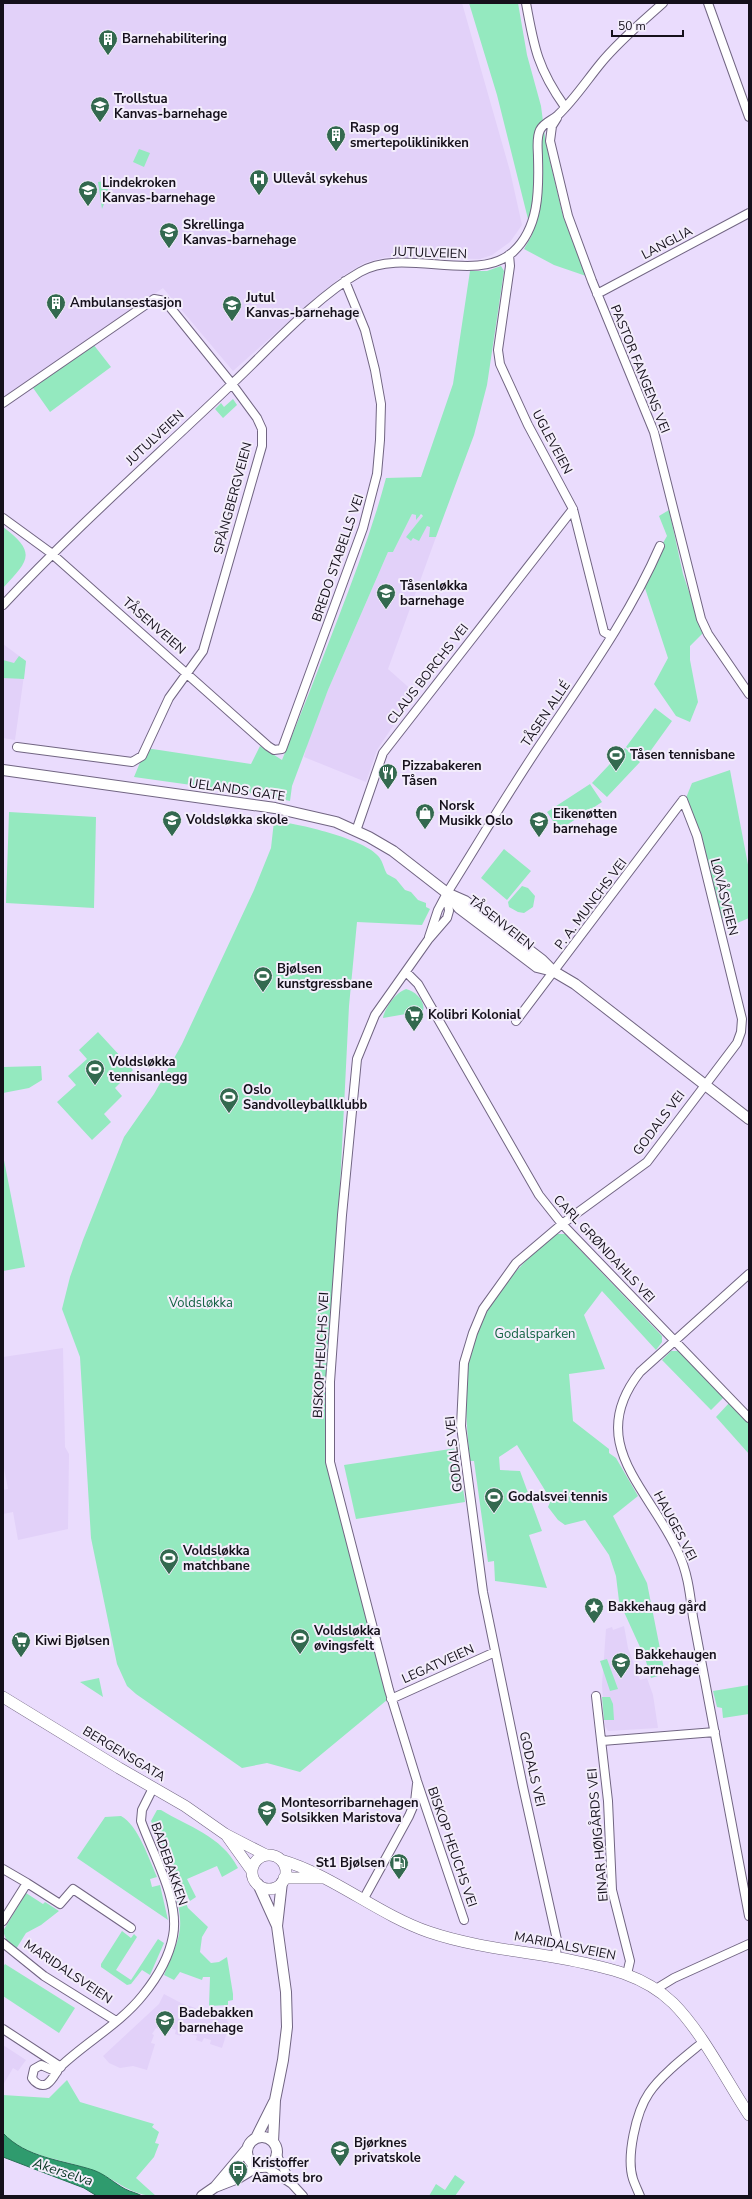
<svg xmlns="http://www.w3.org/2000/svg" width="752" height="2199" font-family="'Nunito Sans',sans-serif">
	<rect width="100%" height="100%" fill="#eadcfd"/>
	<path fill="#e2d1f9" d="M3 3H462L510 171 522 225 510 242 492 255 480 259 386 257 364 263 341 277 314 299 233 371 163 288 3 398Z
		M412 514 423 516 406 537 413 538 427 526H430L429 536 436 537 388 669 415 693 377 750 366 782 304 757 309 737 328 690 388 552H393Z
		M3 644 26 661 15 740 3 738Z
		M63 1348 65 1447 69 1454 68 1529 18 1540 13 1512 3 1514V1490L8 1489 3 1463V1357Z
		M624 1626 628 1648 640 1680 647 1678 653 1695 658 1728 608 1731 605 1726 602 1685 606 1629 612 1627 613 1630Z
		M164 1994 181 2003 198 2009 224 2010 229 2026 222 2048 210 2044 211 2040 204 2038 202 2042 196 2040 197 2036 183 2032 181 2036 175 2034 176 2030 170 2028 168 2032 156 2028 152 2034 154 2035 151 2043 155 2044 147 2070 133 2066 120 2068 109 2063 103 2056 159 2004Z
		M3 2045 26 2060 18 2071 13 2068 3 2085Z"/>
	<path fill="#94e9bf" d="M469 3H518L527 55 541 106 546 144 563 216 586 276 554 265 524 249 532 235 497 95Z
		M139 149 150 153 144 167 133 162Z
		M104 181C112 190 106 199 102 209L98 182Z
		M501 266 504 271 487 385 474 435 436 537H429L430 527 427 526 419 541 413 538 411 541 406 537 423 516 421 514 416 520V515L412 514 393 552H388L328 690 292 786 290 801 263 795 134 777 146 748 251 764 260 746 282 760C301 714 319 668 337 621 355 574 373 527 386 478L421 477 453 384 470 271H487Z
		M93 344 111 367 50 412 31 385Z
		M233 399 237 405 223 418 215 409 221 403 224 407Z
		M669 510 683 574 703 633 690 646V660L698 702 690 722 676 716 654 684 668 658 642 579 667 536 659 516Z
		M3 527C38 553 28 561 3 588Z
		M19 656 26 661 24 679 3 678V660L14 663Z
		M655 708 672 721 644 760 626 747Z
		M625 748 640 762 607 797 592 783Z
		M730 770 749 870V918L735 924 731 916 721 918 701 834 686 798 692 783Z
		M590 784 602 802 559 830 547 812Z
		M9 812 96 817 94 908 6 903Z
		M274 821C296 823 366 839 379 857 383 862 384 869 387 874L396 879 405 890 411 892 418 900 426 903V907L430 909 422 925 357 922 349 1006 331 1368 332 1463 387 1700 300 1772 267 1763 242 1768 136 1694 127 1686 117 1664 91 1538 80 1357 62 1309 70 1277 83 1240 124 1137 154 1094 182 1044 254 890 271 848Z
		M504 849 531 871 507 900 481 878Z
		M522 886 528 888 535 896 533 907 524 913 518 912 509 907 508 902Z
		M406 989C415 991 426 1001 423 1011L383 1018C385 1008 395 993 406 989Z
		M98 1032 133 1070 115 1088 122 1096 104 1114 111 1122 92 1140 57 1102 76 1085 68 1076 87 1059 79 1050Z
		M41 1066 42 1080 29 1088 3 1093V1067Z
		M3 1155 25 1267 3 1271Z
		M556 1234H565L662 1336V1342L656 1350 602 1291 584 1315 605 1369 569 1374 573 1421 609 1449V1453L616 1458 638 1496 613 1516 647 1583 665 1674 651 1678 645 1658 619 1601 616 1576 609 1555 585 1520 565 1525 558 1520 548 1507 551 1500 517 1445 499 1457 500 1470 520 1471 542 1531 529 1535 547 1588 495 1581 494 1561 488 1562 474 1461H470C467 1430 464 1400 468 1369 475 1313 514 1267 556 1234Z
		M671 1351H678L724 1397 711 1410 662 1360Z
		M730 1402 749 1423V1454L716 1417Z
		M457 1448 465 1502 356 1519 344 1465Z
		M607 1659 618 1689 610 1691 600 1661Z
		M99 1678 103 1697 80 1682Z
		M749 1685V1714L723 1718 722 1708 717 1707 713 1691Z
		M602 1697H610L613 1704 614 1720H604Z
		M157 1810H161C188 1827 221 1835 238 1868L222 1877 217 1866 187 1879 196 1897 190 1901C185 1890 173 1876 172 1865L151 1821Z
		M121 1816C138 1825 149 1859 157 1877L150 1879 152 1887 160 1885 168 1920 77 1858 103 1820 105 1817Z
		M173 1884 180 1889 188 1908 208 1927 202 1937 200 1952 211 1963 219 1962 227 1957 233 1994V2000L228 2001V2005L209 2006 210 1977H203L202 1980 180 1972 174 1980 164 1975C182 1932 185 1929 173 1884Z
		M26 1893 43 1904 45 1902 59 1911 41 1925 26 1933 16 1949 7 1942 3 1931Z
		M122 1931 131 1938 134 1934 137 1937 116 1970 131 1980 158 1939 164 1943 150 1975 142 1970 131 1984 127 1985 101 1967V1964Z
		M5 1964 75 2008 59 2033 3 1996V1967Z
		M67 2080 80 2102 154 2124 152 2127 159 2132 155 2143 159 2144 154 2157 136 2178 156 2196C131 2196 117 2180 95 2171 63 2158 27 2159 3 2133V2095L49 2098Z
		M455 2175 465 2182 455 2196H429L436 2184 445 2190Z"/>
	<path fill="#2f9b6e" stroke="#277155" d="M3 2133C26 2158 62 2160 93 2170 105 2174 114 2183 125 2189 131 2192 137 2193 142 2196H97L84 2188 3 2157Z"/>
	<g fill="none" stroke-linecap="round" stroke-linejoin="round">
		<defs>
			<path id="minor" d="M526 3C534 48 538 69 565 107
				M708 3 749 117
				M557 118 552 126 550 141 568 216 592 281 654 432 701 619 708 634 749 694
				M509 255 510 266 498 350 500 364 528 425 573 509 604 632 611 636
				M597 294 749 213
				M3 403 154 299 165 301 232 384 257 418 262 429V446L203 651 169 698 142 756 132 762 17 747
				M3 518 51 553 268 746 274 750 282 749 363 528 377 474 380 440 381 404 375 370 365 330 345 281
				M3 605C77 526 156 457 234 382 271 347 316 297 360 272 404 246 476 285 513 252 539 228 539 191 538 158 538 149 536 138 540 130 544 122 553 120 558 115 574 100 587 80 601 63 619 41 642 22 663 3
				M356 831 383 753 573 509
				M447 893 449 911 447 918 428 940 375 1015 357 1059 342 1215 330 1382V1462L389 1690 417 1781 464 1920
				M429 937 438 910 447 893C479 842 510 789 544 739 586 676 630 615 660 546
				M406 972 418 984 539 1195 562 1224 749 1418
				M516 1021 683 800
				M749 1274 640 1372C584 1443 649 1488 678 1552 688 1573 690 1594 693 1617L749 1916
				M596 1696 608 1801 612 1890 630 1961 627 1974
				M391 1699 495 1652
				M602 1741 715 1732
				M3 1869 27 1883
				M363 1900 409 1816 415 1802 417 1784
				M3 1921 27 1883 60 1904 73 1889 131 1928
				M3 1943 44 1976 116 2021
				M556 1958 557 1940 523 1787 483 1592 461 1426 464 1363 473 1333 483 1309 516 1263 562 1224 647 1162 737 1043 741 1032 742 1019 697 836 683 800
				M656 1989 674 1978 749 1944
				M3 2029 61 2067
				M57 2072 41 2065 34 2069 32 2078C35 2083 41 2087 47 2084 53 2080 56 2072 60 2067 86 2042 120 2024 143 1995 156 1979 169 1958 173 1936 180 1900 153 1855 141 1821L142 1810 153 1788
				M276 2154 292 2184
				M265 2166 292 2184 303 2196
				M640 2196C638 2191 635 2185 633 2179 626 2157 636 2112 649 2093 661 2075 686 2056 703 2042"/>
			<path id="tertiary" d="M3 770 275 808 336 822 369 837 393 851 447 893 459 908 537 967 553 971 575 984 749 1119
				M449 894 465 901 542 960 553 971
				M258 1884 277 1926
				M247 2152a15 15 0 1 1 30 0a15 15 0 1 1-30 0Z
				M256 2138 274 2102
				M273 2142 275 2100 283 2060 287 2027 286 1992 277 1926 282 1882
				M215 2187 238 2178 258 2166
				M202 2196 215 2187 247 2149"/>
			<path id="secondary" d="M3 1697 119 1768 185 1806 225 1834 266 1855
				M227 1836 252 1871
				M252 1872a17 17 0 1 1 34 0a17 17 0 1 1-34 0Z
				M281 1860C333 1875 377 1914 429 1932 473 1947 521 1951 565 1959 605 1967 643 1974 673 2003 702 2032 726 2080 749 2115
				M284 1878H322"/>
		</defs>
		<use href="#minor" stroke="#716582" stroke-width="10"/>
		<use href="#tertiary" stroke="#716582" stroke-width="12"/>
		<use href="#secondary" stroke="#716582" stroke-width="12"/>
		<use href="#minor" stroke="#fff" stroke-width="8"/>
		<use href="#tertiary" stroke="#fff" stroke-width="10"/>
		<use href="#secondary" stroke="#fff" stroke-width="11"/>
	</g>
	<defs>
		<symbol id="building-pin" viewBox="-11 -11 22 30"><path d="M0 17L-7.5 6A9.5 9.5 0 1 1 7.5 6Z" fill="#33694f" stroke="#f3edfb"/><path d="M-4-6H4V6H1V3H-1V6H-4ZM-2.5-4.3h1.7v1.8h-1.7ZM.8-4.3h1.7v1.8H.8ZM-2.5-1h1.7V.8h-1.7ZM.8-1h1.7V.8H.8Z" fill="#fff"/></symbol>
		<symbol id="school-pin" viewBox="-11 -11 22 30"><path d="M0 17L-7.5 6A9.5 9.5 0 1 1 7.5 6Z" fill="#33694f" stroke="#f3edfb"/><path d="M0-5L7-2L0 1L-7-2ZM-4 1L0 2.5L4 1V4Q0 6-4 4Z" fill="#fff"/></symbol>
		<symbol id="hospital-pin" viewBox="-11 -11 22 30"><path d="M0 17L-7.5 6A9.5 9.5 0 1 1 7.5 6Z" fill="#33694f" stroke="#f3edfb"/><path d="M-5-5h3v3.5h4V-5h3V5h-3V1.5h-4V5h-3Z" fill="#fff"/></symbol>
		<symbol id="stadium-pin" viewBox="-11 -11 22 30"><path d="M0 17L-7.5 6A9.5 9.5 0 1 1 7.5 6Z" fill="#33694f" stroke="#f3edfb"/><path d="M0-5a6.5 5 0 1 0 0 10a6.5 5 0 1 0 0-10ZM-3.5-1.8h7v3.6h-7Z" fill="#fff"/></symbol>
		<symbol id="restaurant-pin" viewBox="-11 -11 22 30"><path d="M0 17L-7.5 6A9.5 9.5 0 1 1 7.5 6Z" fill="#33694f" stroke="#f3edfb"/><path d="M-5-6h1v4h1v-4h1v4h1v-4h1v5L-1.5 .5V6h-2V.5L-5-1ZM5-6V6H3V1.5H1.5Q1.5-4 5-6Z" fill="#fff"/></symbol>
		<symbol id="shop-pin" viewBox="-11 -11 22 30"><path d="M0 17L-7.5 6A9.5 9.5 0 1 1 7.5 6Z" fill="#33694f" stroke="#f3edfb"/><path d="M-5-2.5h2.3a2.7 3.5 0 0 1 5.4 0H5L5.5 6h-11ZM-1.5-2.5h3a1.5 2.3 0 0 0-3 0Z" fill="#fff"/></symbol>
		<symbol id="supermarket-pin" viewBox="-11 -11 22 30"><path d="M0 17L-7.5 6A9.5 9.5 0 1 1 7.5 6Z" fill="#33694f" stroke="#f3edfb"/><path d="M-6-5.5h2.5l.6 2H6L4.5 2H-2.5L-4.4-4H-6ZM-1.5 3.2a1.3 1.3 0 1 0 .1 0ZM3 3.2a1.3 1.3 0 1 0 .1 0Z" fill="#fff"/></symbol>
		<symbol id="sight-pin" viewBox="-11 -11 22 30"><path d="M0 17L-7.5 6A9.5 9.5 0 1 1 7.5 6Z" fill="#33694f" stroke="#f3edfb"/><path d="M0-6L1.8-2.2L6-1.7L2.9 1.2L3.7 5.4L0 3.3L-3.7 5.4L-2.9 1.2L-6-1.7L-1.8-2.2Z" fill="#fff"/></symbol>
		<symbol id="fuel-pin" viewBox="-11 -11 22 30"><path d="M0 17L-7.5 6A9.5 9.5 0 1 1 7.5 6Z" fill="#33694f" stroke="#f3edfb"/><path d="M-5.5-6h7V0h2V4h1.3V-2.5L3-4.5l.8-.8L6-3V5H2.5V1h-1V6h-7ZM-4.2-4.7v3.2H.2V-4.7Z" fill="#fff"/></symbol>
		<symbol id="bus-pin" viewBox="-11 -11 22 30"><path d="M0 17L-7.5 6A9.5 9.5 0 1 1 7.5 6Z" fill="#33694f" stroke="#f3edfb"/><path d="M-5-6H5V4H4V6H2V4H-2V6H-4V4H-5ZM-3.5-4V0h7V-4ZM-3.5 1.2v1.5H-2V1.2ZM2 1.2v1.5H3.5V1.2Z" fill="#fff"/></symbol>
	</defs>
	<g fill-rule="evenodd">
		<use href="#building-pin" x="97" y="28" width="22" height="30"/>
		<use href="#school-pin" x="89" y="95" width="22" height="30"/>
		<use href="#building-pin" x="325" y="124" width="22" height="30"/>
		<use href="#hospital-pin" x="248" y="168" width="22" height="30"/>
		<use href="#school-pin" x="77" y="179" width="22" height="30"/>
		<use href="#school-pin" x="158" y="221" width="22" height="30"/>
		<use href="#building-pin" x="45" y="292" width="22" height="30"/>
		<use href="#school-pin" x="221" y="294" width="22" height="30"/>
		<use href="#school-pin" x="375" y="582" width="22" height="30"/>
		<use href="#stadium-pin" x="605" y="744" width="22" height="30"/>
		<use href="#restaurant-pin" x="377" y="762" width="22" height="30"/>
		<use href="#shop-pin" x="414" y="802" width="22" height="30"/>
		<use href="#school-pin" x="161" y="809" width="22" height="30"/>
		<use href="#school-pin" x="528" y="810" width="22" height="30"/>
		<use href="#stadium-pin" x="252" y="965" width="22" height="30"/>
		<use href="#supermarket-pin" x="403" y="1004" width="22" height="30"/>
		<use href="#stadium-pin" x="84" y="1058" width="22" height="30"/>
		<use href="#stadium-pin" x="218" y="1086" width="22" height="30"/>
		<use href="#stadium-pin" x="483" y="1486" width="22" height="30"/>
		<use href="#stadium-pin" x="158" y="1547" width="22" height="30"/>
		<use href="#sight-pin" x="583" y="1596" width="22" height="30"/>
		<use href="#stadium-pin" x="289" y="1627" width="22" height="30"/>
		<use href="#supermarket-pin" x="10" y="1630" width="22" height="30"/>
		<use href="#school-pin" x="610" y="1651" width="22" height="30"/>
		<use href="#school-pin" x="256" y="1799" width="22" height="30"/>
		<use href="#fuel-pin" x="388" y="1852" width="22" height="30"/>
		<use href="#school-pin" x="154" y="2009" width="22" height="30"/>
		<use href="#school-pin" x="329" y="2139" width="22" height="30"/>
		<use href="#bus-pin" x="227" y="2159" width="22" height="30"/>
	</g>
	<g text-anchor="middle" dominant-baseline="central" stroke-width="4" stroke-linejoin="round" paint-order="stroke">
		<g font-size="13" font-weight="bold" fill="#15101b" stroke="#f3edfb" text-anchor="start">
			<text x="122" y="39">Barnehabilitering</text>
			<text x="114" y="99">Trollstua<tspan x="114" dy="15">Kanvas-barnehage</tspan></text>
			<text x="350" y="128">Rasp og<tspan x="350" dy="15">smertepoliklinikken</tspan></text>
			<text x="273" y="179">Ullevål sykehus</text>
			<text x="102" y="183">Lindekroken<tspan x="102" dy="15">Kanvas-barnehage</tspan></text>
			<text x="183" y="225">Skrellinga<tspan x="183" dy="15">Kanvas-barnehage</tspan></text>
			<text x="246" y="298">Jutul<tspan x="246" dy="15">Kanvas-barnehage</tspan></text>
			<text x="70" y="303">Ambulansestasjon</text>
			<text x="400" y="586">Tåsenløkka<tspan x="400" dy="15">barnehage</tspan></text>
			<text x="630" y="755">Tåsen tennisbane</text>
			<text x="402" y="766">Pizzabakeren<tspan x="402" dy="15">Tåsen</tspan></text>
			<text x="439" y="806">Norsk<tspan x="439" dy="15">Musikk Oslo</tspan></text>
			<text x="553" y="814">Eikenøtten<tspan x="553" dy="15">barnehage</tspan></text>
			<text x="186" y="820">Voldsløkka skole</text>
			<text x="277" y="969">Bjølsen<tspan x="277" dy="15">kunstgressbane</tspan></text>
			<text x="428" y="1015">Kolibri Kolonial</text>
			<text x="109" y="1062">Voldsløkka<tspan x="109" dy="15">tennisanlegg</tspan></text>
			<text x="243" y="1090">Oslo<tspan x="243" dy="15">Sandvolleyballklubb</tspan></text>
			<text x="508" y="1497">Godalsvei tennis</text>
			<text x="183" y="1551">Voldsløkka<tspan x="183" dy="15">matchbane</tspan></text>
			<text x="608" y="1607">Bakkehaug gård</text>
			<text x="314" y="1631">Voldsløkka<tspan x="314" dy="15">øvingsfelt</tspan></text>
			<text x="35" y="1641">Kiwi Bjølsen</text>
			<text x="635" y="1655">Bakkehaugen<tspan x="635" dy="15">barnehage</tspan></text>
			<text x="281" y="1803">Montesorribarnehagen<tspan x="281" dy="15">Solsikken Maristova</tspan></text>
			<text x="385" y="1863" text-anchor="end">St1 Bjølsen</text>
			<text x="179" y="2013">Badebakken<tspan x="179" dy="15">barnehage</tspan></text>
			<text x="354" y="2143">Bjørknes<tspan x="354" dy="15">privatskole</tspan></text>
			<text x="252" y="2163">Kristoffer<tspan x="252" dy="15">Aamots bro</tspan></text>
		</g>
		<g font-size="13" fill="#15101b" stroke="#f3edfb">
			<text transform="translate(667 243) rotate(-28)">LANGLIA</text>
			<text transform="translate(430 253) rotate(2)">JUTULVEIEN</text>
			<text transform="translate(640 369) rotate(68)">PASTOR FANGENS VEI</text>
			<text transform="translate(155 438) rotate(-43)">JUTULVEIEN</text>
			<text transform="translate(552 442) rotate(62)">UGLEVEIEN</text>
			<text transform="translate(233 498) rotate(-75)">SPÅNGBERGVEIEN</text>
			<text transform="translate(338 558) rotate(-71)">BREDO STABELLS VEI</text>
			<text transform="translate(154 626) rotate(41)">TÅSENVEIEN</text>
			<text transform="translate(428 674) rotate(-52)">CLAUS BORCHS VEI</text>
			<text transform="translate(546 714) rotate(-56)">TÅSEN ALLÉ</text>
			<text transform="translate(237 790) rotate(8)">UELANDS GATE</text>
			<text transform="translate(724 897) rotate(76)">LØVÅSVEIEN</text>
			<text transform="translate(591 904) rotate(-53)">P. A. MUNCHS VEI</text>
			<text transform="translate(501 923) rotate(38)">TÅSENVEIEN</text>
			<text transform="translate(659 1123) rotate(-53)">GODALS VEI</text>
			<text transform="translate(604 1249) rotate(47)">CARL GRØNDAHLS VEI</text>
			<text transform="translate(321 1355) rotate(-87)">BISKOP HEUCHS VEI</text>
			<text transform="translate(454 1454) rotate(-96)">GODALS VEI</text>
			<text transform="translate(675 1526) rotate(62)">HAUGES VEI</text>
			<text transform="translate(438 1664) rotate(-24)">LEGATVEIEN</text>
			<text transform="translate(124 1754) rotate(31)">BERGENSGATA</text>
			<text transform="translate(532 1769) rotate(77)">GODALS VEI</text>
			<text transform="translate(598 1835) rotate(-95)">EINAR HØIGÅRDS VEI</text>
			<text transform="translate(452 1847) rotate(71)">BISKOP HEUCHS VEI</text>
			<text transform="translate(169 1864) rotate(71)">BADEBAKKEN</text>
			<text transform="translate(565 1946) rotate(11)">MARIDALSVEIEN</text>
			<text transform="translate(68 1972) rotate(34)">MARIDALSVEIEN</text>
		</g>
		<g font-size="13" fill="#146243" stroke="#f3edfb">
			<text x="201" y="1303">Voldsløkka</text>
			<text x="535" y="1334">Godalsparken</text>
		</g>
		<g font-size="14" font-style="italic" fill="#053421" stroke="#f3edfb">
			<text transform="translate(63 2172) rotate(18)">Akerselva</text>
		</g>
	</g>
	<rect width="752" height="2199" fill="none" stroke="#15101b" stroke-width="8"/>
	<path d="M612 30v6h71v-6" fill="none" stroke="#15101b" stroke-width="2"/>
	<text x="618" y="30" font-size="12" fill="#15101b" stroke="#f3edfb" stroke-width="3" paint-order="stroke">50 m</text>
</svg>
